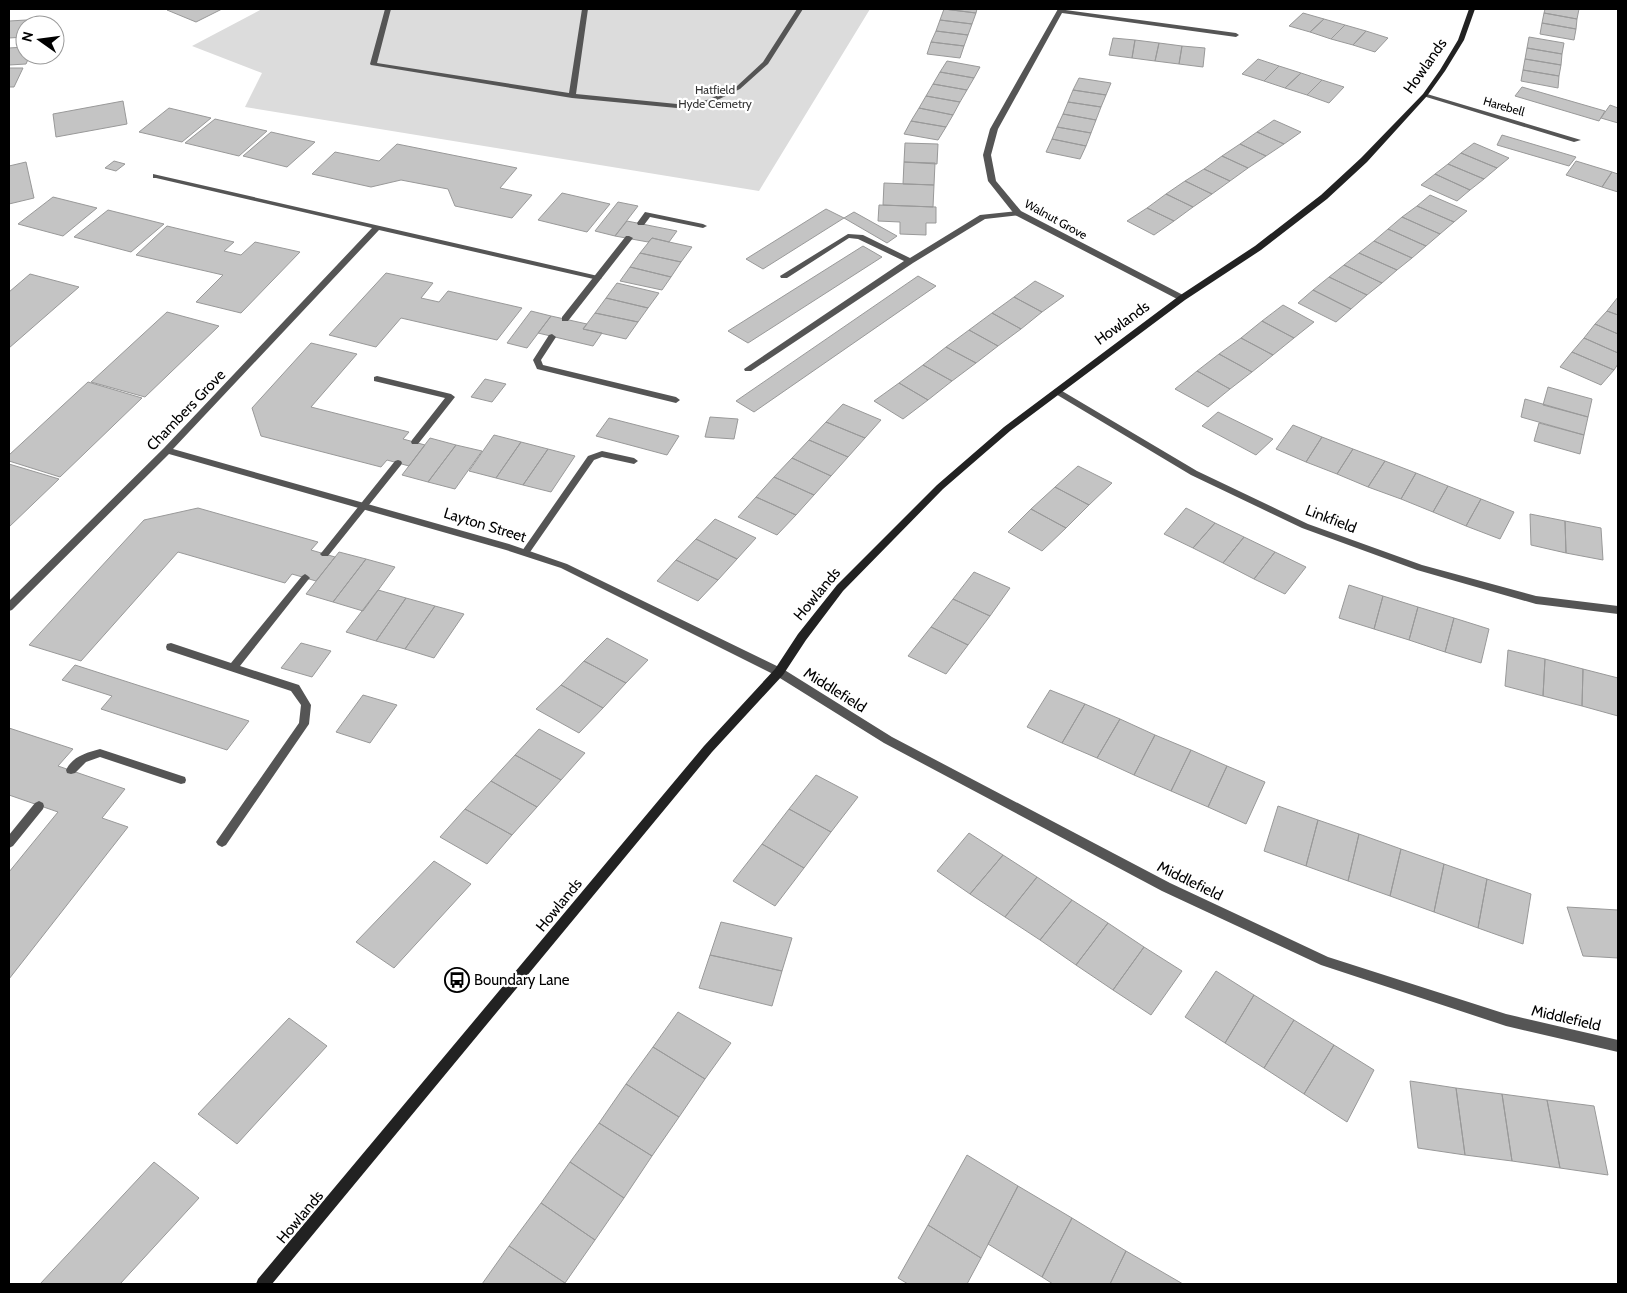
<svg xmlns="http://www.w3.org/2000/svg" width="1627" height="1293" font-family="Cabin,sans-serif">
	<rect width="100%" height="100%" fill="#fff"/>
	<path fill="#dcdcdc" d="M262 9H870L759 191 245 107 262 73 192 46Z"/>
	<path fill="#c4c4c4" stroke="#999" d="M169 9H222L196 22 167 10Z
		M944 9 976 13 972 24 940 20Z
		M944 9H977L976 13Z
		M1545 9H1579L1577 19 1544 13Z
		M1303 13 1324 19 1310 32 1289 26Z
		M1544 13 1577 19 1576 29 1542 23Z
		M44 19 42 25H25V37L9 38V21Z
		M1324 19 1345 25 1331 39 1310 32Z
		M940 20 972 24 968 35 936 31Z
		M1542 23 1576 29 1574 40 1540 34Z
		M1345 25 1366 31 1353 45 1331 39Z
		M936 31 968 35 964 46 931 42Z
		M1366 31 1388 38 1375 52 1353 45Z
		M1529 37 1564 43 1562 54 1527 48Z
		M1113 38 1135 40 1132 58 1109 55Z
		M1135 40 1159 43 1155 61 1132 58Z
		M931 42 964 46 960 58 927 54Z
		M1159 43 1182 46 1179 64 1155 61Z
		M1182 46 1205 48 1203 67 1179 64Z
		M25 47V55H30L26 64 9 65V48Z
		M1527 48 1562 54 1561 65 1525 59Z
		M1258 59 1279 66 1264 81 1242 74Z
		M1525 59 1561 65 1559 76 1523 70Z
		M947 61 980 67 974 78 940 72Z
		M1279 66 1301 73 1285 88 1264 81Z
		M9 68H23L14 87H9Z
		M1523 70 1559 76 1558 88 1521 81Z
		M940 72 974 78 967 90 933 84Z
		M1301 73 1322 80 1307 95 1285 88Z
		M1079 78 1111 83 1106 95 1073 90Z
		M1322 80 1344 87 1329 103 1307 95Z
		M933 84 967 90 960 102 926 96Z
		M1522 87 1605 111 1599 121 1515 96Z
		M1073 90 1106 95 1101 107 1068 102Z
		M926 96 960 102 953 115 919 108Z
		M123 101 127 124 56 137 53 114Z
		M1068 102 1101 107 1096 120 1063 114Z
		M1610 105 1618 108V123L1601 118Z
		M169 108 211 118 182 142 139 132Z
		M919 108 953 115 946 127 911 121Z
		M1063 114 1096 120 1091 133 1057 127Z
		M215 119 267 131 239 156 185 143Z
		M1274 120 1301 132 1284 144 1257 132Z
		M911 121 946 127 938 140 904 134Z
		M1057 127 1091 133 1086 146 1052 139Z
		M271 132 315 142 287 167 243 156Z
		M1257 132 1284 144 1266 156 1240 144Z
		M1502 135 1576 157 1569 166 1497 145Z
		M1052 139 1086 146 1080 159 1046 152Z
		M905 143 938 144 937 164 904 162Z
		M1474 143 1509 158 1497 168 1461 153Z
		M397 144 517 168 500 188 532 195 512 218 455 206 448 189 401 180 371 187 312 174 335 152 379 161Z
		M1240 144 1266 156 1248 168 1222 156Z
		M1461 153 1497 168 1484 179 1448 164Z
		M1222 156 1248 168 1230 181 1204 169Z
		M114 161 125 164 116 171 105 168Z
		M1576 161 1612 172 1602 187 1566 175Z
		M26 162 34 198 9 204V166Z
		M904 162 935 163 934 185 903 184Z
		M1448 164 1484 179 1470 190 1435 174Z
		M1204 169 1230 181 1212 194 1185 181Z
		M1612 172 1618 174V192L1602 187Z
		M1435 174 1470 190 1457 201 1421 185Z
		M1185 181 1212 194 1193 207 1166 194Z
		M884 183 934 185 933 207 883 205Z
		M562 193 610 204 587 232 538 220Z
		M1166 194 1193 207 1174 221 1147 208Z
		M1430 195 1467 211 1454 222 1417 206Z
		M53 197 97 208 63 236 18 224Z
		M618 202 638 206 615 236 595 231Z
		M879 205 936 207V223H926V235L900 234V222L878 221Z
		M1417 206 1454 222 1440 234 1402 217Z
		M1147 208 1174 221 1154 235 1127 221Z
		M826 209 844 218 763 269 746 259Z
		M108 210 164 224 131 252 74 237Z
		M854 212 897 236 887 243 844 218Z
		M1402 217 1440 234 1426 246 1388 229Z
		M627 221 677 231 669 242 652 238 648 242 615 236Z
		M167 226 234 242 224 251 241 255 255 242 300 252 241 313 196 302 223 275 136 255Z
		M1388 229 1426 246 1412 258 1374 241Z
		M652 238 669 242 692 247 681 262 640 253Z
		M1374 241 1412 258 1397 270 1359 253Z
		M863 246 882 257 748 343 728 331Z
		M640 253 681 262 671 277 630 267Z
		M1359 253 1397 270 1382 283 1344 265Z
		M1344 265 1382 283 1367 295 1329 277Z
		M630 267 671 277 662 290 620 281Z
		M386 273 433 283 421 298 439 302 448 291 522 308 497 340 401 318 376 347 329 335Z
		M30 274 79 287 9 348V292Z
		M918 276 936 286 754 412 736 401Z
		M1329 277 1367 295 1351 309 1313 290Z
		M1035 281 1064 296 1042 312 1014 297Z
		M617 283 659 293 648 308 606 298Z
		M1313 290 1351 309 1336 322 1298 303Z
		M1014 297 1042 312 1021 329 992 313Z
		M1618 297V315L1607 311Z
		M606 298 648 308 638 322 595 313Z
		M1283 305 1314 322 1294 338 1262 321Z
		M531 311 551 316 527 348 507 343Z
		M1607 311 1618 315V334L1595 324Z
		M167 312 219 326 145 397 91 382Z
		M595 313 638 322 626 339 583 329Z
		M992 313 1021 329 998 346 969 330Z
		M551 316 587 324 583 329 602 333 593 346 538 333Z
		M1262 321 1294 338 1273 355 1241 338Z
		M1595 324 1618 334V353L1584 338Z
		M969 330 998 346 976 363 946 347Z
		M1241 338 1273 355 1252 372 1219 354Z
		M1584 338 1618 353V364L1614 370 1572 352Z
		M311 343 357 354 311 407 409 432 403 439 425 445 409 466 387 460 381 467 261 436 252 408Z
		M946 347 976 363 952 381 923 365Z
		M1572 352 1614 370 1601 385 1560 367Z
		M1219 354 1252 372 1230 389 1197 371Z
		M923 365 952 381 928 400 899 383Z
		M1197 371 1230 389 1208 407 1175 389Z
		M485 379 506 384 492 402 471 397Z
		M88 382 142 398 60 477 9 461V455Z
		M899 383 928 400 903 419 874 401Z
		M1548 387 1592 399 1588 417 1543 405Z
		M1525 399 1588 417 1584 435 1521 417Z
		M843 404 881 420 865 438 826 422Z
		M1218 412 1273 439 1256 455 1202 426Z
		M710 417 738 419 734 439 705 437Z
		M609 418 679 436 667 455 596 436Z
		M826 422 865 438 848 457 809 440Z
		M1539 423 1584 435 1580 454 1534 441Z
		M1293 425 1322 437 1306 462 1276 449Z
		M494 435 521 442 496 478 469 471Z
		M1322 437 1353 449 1337 474 1306 462Z
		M430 438 456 445 428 482 402 475Z
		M809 440 848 457 831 476 792 458Z
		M521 442 548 449 523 485 496 478Z
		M456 445 482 451 455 489 428 482Z
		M548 449 575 456 551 492 523 485Z
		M1353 449 1385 461 1368 487 1337 474Z
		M792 458 831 476 814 495 774 477Z
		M1385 461 1416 473 1401 499 1368 487Z
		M9 464 59 479 9 527Z
		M1078 466 1112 483 1089 505 1055 487Z
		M1416 473 1448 486 1433 512 1401 499Z
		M774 477 814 495 796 515 756 497Z
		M1448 486 1481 499 1466 526 1433 512Z
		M1055 487 1089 505 1066 528 1031 509Z
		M756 497 796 515 777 535 738 517Z
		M1481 499 1514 512 1500 539 1466 526Z
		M198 508 318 542 311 550 335 557 316 581 292 574 285 583 178 552 81 661 29 645 144 520Z
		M1186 508 1215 523 1193 548 1164 534Z
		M1031 509 1066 528 1042 551 1008 532Z
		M1530 514 1565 521 1566 553 1531 545Z
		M715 519 756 538 737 559 696 539Z
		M1565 521 1601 528 1603 560 1566 553Z
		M1215 523 1244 537 1223 563 1193 548Z
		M1244 537 1275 552 1254 579 1223 563Z
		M696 539 737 559 718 580 676 560Z
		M339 552 366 559 333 602 306 594Z
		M1275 552 1306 567 1285 594 1254 579Z
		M366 559 395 567 363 611 333 602Z
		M676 560 718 580 698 601 657 581Z
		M974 572 1010 588 990 616 953 599Z
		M1349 585 1383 596 1374 629 1339 618Z
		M378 590 406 598 376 641 346 632Z
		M1383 596 1418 607 1409 640 1374 629Z
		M406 598 435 606 405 649 376 641Z
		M953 599 990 616 968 645 931 627Z
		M435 606 464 614 434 658 405 649Z
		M1418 607 1454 618 1445 652 1409 640Z
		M1454 618 1489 629 1481 663 1445 652Z
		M931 627 968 645 946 674 908 656Z
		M607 638 648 660 626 683 584 661Z
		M301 643 331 651 312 677 281 668Z
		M1508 650 1545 659 1543 696 1505 686Z
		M1545 659 1583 669 1582 706 1543 696Z
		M584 661 626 683 603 708 561 685Z
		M75 665 249 721 227 750 101 709 112 696 62 680Z
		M1583 669 1618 678V716L1582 706Z
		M561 685 603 708 579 733 536 709Z
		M1050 690 1085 704 1062 743 1027 727Z
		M363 695 397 705 370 743 336 732Z
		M1085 704 1120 719 1097 758 1062 743Z
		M1120 719 1155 735 1134 775 1097 758Z
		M9 728 73 749 58 766 125 789 102 818 128 827 9 979V872L58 812 9 795Z
		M539 729 585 753 561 780 515 755Z
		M1155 735 1191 750 1171 791 1134 775Z
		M1191 750 1227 766 1208 807 1171 791Z
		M515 755 561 780 537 807 491 781Z
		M1227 766 1265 782 1246 824 1208 807Z
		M816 775 858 797 831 832 789 809Z
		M491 781 537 807 512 835 465 809Z
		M1278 806 1318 820 1306 866 1264 851Z
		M465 809 512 835 487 864 440 837Z
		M789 809 831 832 804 868 762 844Z
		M1318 820 1359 834 1348 881 1306 866Z
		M969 833 1003 855 970 894 937 871Z
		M1359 834 1401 849 1390 896 1348 881Z
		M762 844 804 868 775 906 733 881Z
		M1401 849 1444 864 1434 912 1390 896Z
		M1003 855 1037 877 1005 917 970 894Z
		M434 861 471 884 394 968 356 942Z
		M1444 864 1487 879 1478 928 1434 912Z
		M1037 877 1072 900 1040 940 1005 917Z
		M1487 879 1531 894 1523 944 1478 928Z
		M1072 900 1108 923 1076 965 1040 940Z
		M1567 907 1618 910V958L1583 956Z
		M721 922 792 938 782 971 710 955Z
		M1108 923 1144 947 1113 990 1076 965Z
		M1144 947 1182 971 1151 1015 1113 990Z
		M710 955 782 971 772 1006 699 988Z
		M1216 971 1254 995 1225 1043 1185 1017Z
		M1254 995 1294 1020 1264 1068 1225 1043Z
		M678 1012 731 1043 705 1079 653 1047Z
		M289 1018 327 1046 237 1144 198 1114Z
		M1294 1020 1334 1045 1304 1094 1264 1068Z
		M1334 1045 1374 1070 1347 1122 1304 1094Z
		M653 1047 705 1079 679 1117 626 1084Z
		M1410 1081 1456 1088 1465 1155 1418 1148Z
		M626 1084 679 1117 652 1156 599 1123Z
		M1456 1088 1502 1094 1512 1161 1465 1155Z
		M1502 1094 1547 1100 1560 1168 1512 1161Z
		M1547 1100 1594 1106 1608 1175 1560 1168Z
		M599 1123 652 1156 624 1198 570 1162Z
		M967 1155 1018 1186 981 1258 928 1225Z
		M154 1162 199 1198 120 1284H40Z
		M570 1162 624 1198 595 1240 541 1203Z
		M1018 1186 1072 1218 1042 1277 988 1244Z
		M541 1203 595 1240 565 1283 509 1246Z
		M1072 1218 1126 1251 1110 1284H1053L1042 1277Z
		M928 1225 981 1258 967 1284H908L898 1278Z
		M509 1246 565 1283 564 1284H482Z
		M1126 1251 1183 1284H1110Z"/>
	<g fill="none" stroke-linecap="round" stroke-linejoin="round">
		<path fill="#555" fill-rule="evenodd" d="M1018 211 1022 213 1021 215 985 219 913 263 751 371H745L744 369 904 261 858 239 849 238 787 278H781L780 276 848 234 863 235 910 258 980 215Z
			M645 212 703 224 707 226 703 228 650 217 644 225H638L637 223Z
			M626 236H629L633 238 568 321H562V317Z
			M552 334 556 337 541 360 543 365 676 397 680 400 676 403 537 369 533 360 549 335Z
			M377 376 451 394 455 397 418 444H412L411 442 412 440 445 398 374 381V377Z
			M602 451 634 458 638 461 634 464 602 457 594 460 528 555H522L520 553 522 551 588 456Z
			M398 460 401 461 402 463 401 465 328 556H322L320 554 322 552 395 461Z
			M305 574 308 576 310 578 308 580 240 666 299 685 311 705 309 724 226 845 222 847 218 845 216 842 218 839 299 723 301 705 291 691 167 650 166 647 167 644 171 643 231 663 302 576Z
			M100 749 185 777 186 780 185 783 181 784 100 757 86 762 75 773 71 774 67 773 66 770C73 756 86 753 100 749Z
			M39 801 43 803 44 806 43 809 13 846 9 848V835L35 803Z"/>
		<path fill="#555" fill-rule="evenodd" d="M385 9H391L377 63 569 93 582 9H588L576 94 677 104 707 100 736 87 763 62 797 9H803L768 64 740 89 709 104 677 108 572 98 371 65 370 64Z
			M1058 9 1236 33 1239 35 1236 37 1062 13 998 129 991 155 996 181 1021 211 1185 296V300H1179L1015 215 988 181 983 155 990 129Z
			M1423 94H1427L1581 140 1574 142 1423 96Z
			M153 174 598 276 602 278 598 280 379 230 173 449 509 544 567 564 783 669 892 737 1170 883 1328 957 1506 1014 1618 1040V1052L1506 1026 1321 965 1162 891 884 743 775 675 561 568 506 550 169 454 12 610 9 611V601L164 448 372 228 156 178H153Z
			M1057 388 1197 471 1308 524 1422 565 1536 596 1618 606V614L1536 604 1417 570 1302 528 1191 475 1054 393 1053 391Z"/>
		<path fill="#222" fill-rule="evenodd" d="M1469 9H1475L1464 40 1445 71 1427 96 1367 162 1327 199 1261 250 1185 300 1010 431 943 489 843 591 806 640 783 675 712 752 272 1284H256L258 1279 704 746 775 669 798 634 837 585 937 485 1004 427 1179 296 1255 246 1321 195 1361 158 1423 94 1440 70 1458 40Z"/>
	</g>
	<defs>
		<symbol id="bus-ring" viewBox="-11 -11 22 22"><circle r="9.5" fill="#fff" stroke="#000" stroke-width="1.5"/><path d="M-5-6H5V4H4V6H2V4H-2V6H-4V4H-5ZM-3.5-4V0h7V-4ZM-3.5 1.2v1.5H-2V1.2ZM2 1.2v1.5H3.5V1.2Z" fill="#000"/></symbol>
	</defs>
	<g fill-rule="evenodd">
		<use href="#bus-ring" x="443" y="966" width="28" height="28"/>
	</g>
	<g text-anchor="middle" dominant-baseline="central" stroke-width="4.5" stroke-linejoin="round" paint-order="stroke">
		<g font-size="12" fill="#333" stroke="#fff">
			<text x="715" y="89">Hatfield<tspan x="715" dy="14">Hyde Cemetry</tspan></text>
		</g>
		<g font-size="12" fill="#000" stroke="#fff">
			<text transform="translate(1504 106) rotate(16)">Harebell</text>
			<text transform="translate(1056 219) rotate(29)">Walnut Grove</text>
		</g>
		<g font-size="15" fill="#000" stroke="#fff">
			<text transform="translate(1425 66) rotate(-55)">Howlands</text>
			<text transform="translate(1122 323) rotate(-36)">Howlands</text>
			<text transform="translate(186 410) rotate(-46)">Chambers Grove</text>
			<text transform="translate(1331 519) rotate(21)">Linkfield</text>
			<text transform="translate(485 525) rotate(17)">Layton Street</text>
			<text transform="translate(817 594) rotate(-50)">Howlands</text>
			<text transform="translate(835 690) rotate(32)">Middlefield</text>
			<text transform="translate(1190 881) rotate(26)">Middlefield</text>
			<text transform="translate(559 905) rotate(-51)">Howlands</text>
			<text transform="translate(1566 1018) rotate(13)">Middlefield</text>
			<text transform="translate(300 1217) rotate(-50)">Howlands</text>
		</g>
		<g font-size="15" fill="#000" stroke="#fff" text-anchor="start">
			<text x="474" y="980">Boundary Lane</text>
		</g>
	</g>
	<rect width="1627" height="1293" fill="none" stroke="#000000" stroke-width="20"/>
	<g transform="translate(40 40) rotate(284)"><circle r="24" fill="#ffffff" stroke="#999999"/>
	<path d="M0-4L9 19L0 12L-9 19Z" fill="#000000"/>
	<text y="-8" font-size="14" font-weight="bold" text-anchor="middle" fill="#000000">N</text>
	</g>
</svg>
